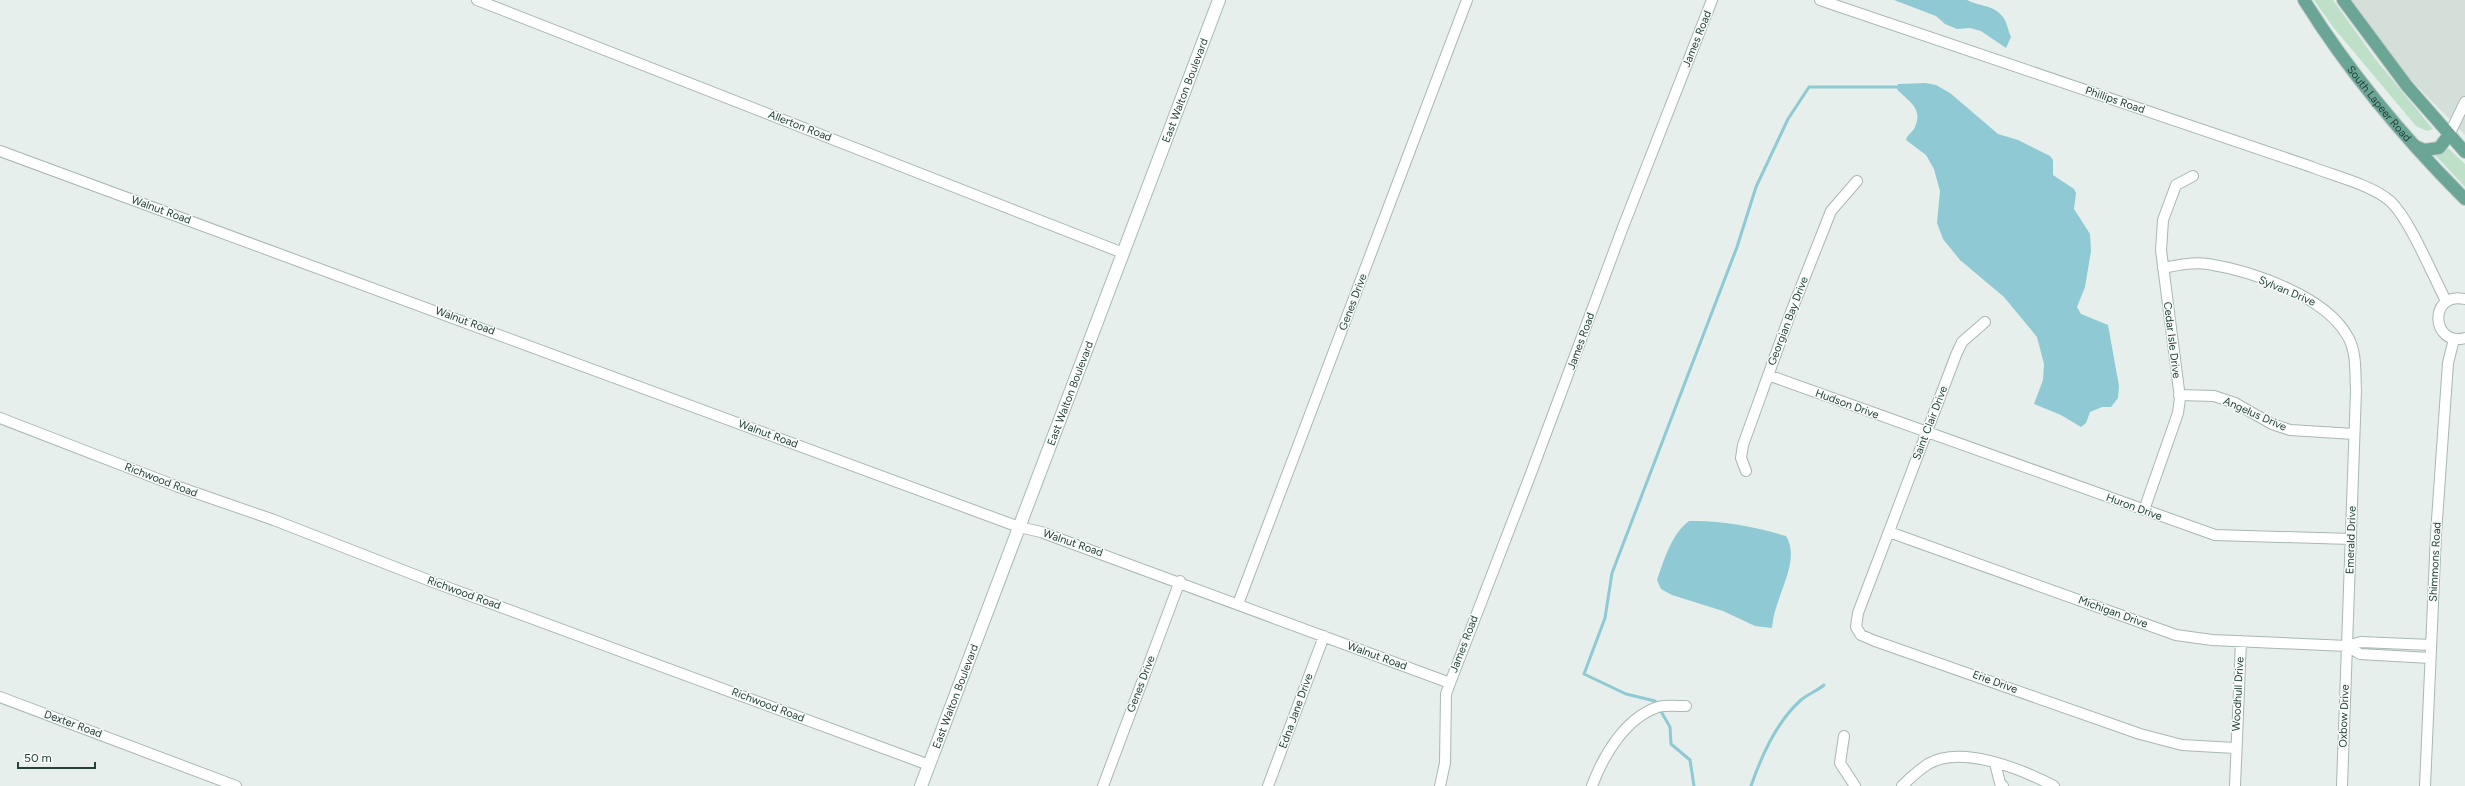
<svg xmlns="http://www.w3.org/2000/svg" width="2465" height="786" font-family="Figtree,sans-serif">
	<rect width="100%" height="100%" fill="#e6efeb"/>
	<path fill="#d4dfda" d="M2349 0H2465V135L2408 77Z"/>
	<path fill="#bfe0c8" d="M2314 0H2333L2376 60 2433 129 2427 131 2416 126 2333 27Z
		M2447 147 2465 164V187L2436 156Z"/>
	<path fill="#8ec9d4" d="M1894 0H1967C1978 6 1994 5 2002 16 2007 21 2008 31 2011 37L2006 48 1981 31 1970 28 1957 29 1945 24 1936 16Z
		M1925 83 1936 85 1950 93 1998 134 2018 140 2050 156 2053 160V175L2074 189 2076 193 2074 209 2090 234 2091 251 2085 287 2077 307 2081 314 2108 325 2119 386 2118 398 2111 407H2102L2090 412 2086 423 2081 427 2061 415 2034 404 2043 380 2044 364 2037 337 2004 297 1960 260 1943 239 1937 223 1940 191 1934 169 1926 155 1906 140C1907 135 1913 132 1915 127 1924 107 1906 100 1897 89L1898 84H1900Z
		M1689 521C1721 520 1756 527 1786 536 1802 562 1774 596 1772 628L1755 626 1723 611 1672 595 1661 589 1657 580C1664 560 1672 533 1689 521Z"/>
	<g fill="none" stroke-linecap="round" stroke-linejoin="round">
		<path stroke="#8ec9d4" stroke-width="3" d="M1694 786 1690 760 1671 744 1670 727 1655 701 1626 694 1584 674 1605 618 1612 573 1737 247 1756 187 1788 119 1809 87H1897
			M1751 786C1761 757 1777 721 1801 700 1808 694 1817 691 1824 685"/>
		<defs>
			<path id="minor" d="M477 0 1123 253
				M1820 0 2312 167C2334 176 2372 185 2390 201 2409 218 2433 276 2446 301
				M2449 135 2465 102
				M0 151 1019 527 1041 532 1450 683
				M2163 268C2178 265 2193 262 2208 264 2252 271 2326 296 2348 337 2357 353 2355 373 2356 391L2342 786
				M2465 299C2428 291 2431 347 2465 338
				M1985 322 1962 342 1956 355 1858 613 1856 627 1861 635 1875 641 2140 734 2182 745 2235 748
				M1768 375 2215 535 2351 539
				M2179 395 2214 396 2235 403 2272 424 2290 430 2354 434
				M0 418 176 486 274 520 433 582 929 765
				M1746 471 1741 458 1743 445 1791 312 1831 211 1857 181
				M2144 510 2178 413 2180 398 2161 250 2163 220 2176 185 2193 176
				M1889 532 2176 635 2212 640 2347 646
				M1238 604 1467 0
				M2430 658 2360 654 2347 646 2361 642 2431 645
				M0 697 236 786
				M1844 736 1840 763 1855 786
				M1995 763 2000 783 2003 786
				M1103 786 1180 581
				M1268 786 1324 636
				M1440 786 1445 763 1446 694 1450 683 1530 476 1623 227 1712 0
				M1592 786C1603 756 1625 718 1658 707 1666 705 1677 706 1686 706
				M1902 786C1910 778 1919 770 1928 764 1962 744 2023 770 2054 786
				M2235 786 2241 641
				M2425 786 2436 534 2448 363 2454 339"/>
			<g id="secondary">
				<path id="s1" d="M921 786 1219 0"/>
			</g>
			<g id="primary">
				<path id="s2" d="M2304 0C2349 72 2405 139 2465 199"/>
				<path d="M2343 0 2407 86 2465 152"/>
				<path d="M2415 146 2424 150 2439 148 2449 135"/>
			</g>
		</defs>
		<use href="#minor" stroke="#a8b8b2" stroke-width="12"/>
		<use href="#secondary" stroke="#a4bbb3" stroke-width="14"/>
		<use href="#primary" stroke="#c2cac8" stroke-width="14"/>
		<use href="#minor" stroke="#fff" stroke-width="10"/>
		<use href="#secondary" stroke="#fff" stroke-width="12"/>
		<use href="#primary" stroke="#6aa596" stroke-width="12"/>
	</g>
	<g text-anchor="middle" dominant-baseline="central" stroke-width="3" stroke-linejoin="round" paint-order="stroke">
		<g font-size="11" fill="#24423a" stroke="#f7fbf9">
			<text transform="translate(1697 39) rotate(-68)">James Road</text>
			<text stroke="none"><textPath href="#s1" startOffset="744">East Walton Boulevard</textPath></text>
			<text transform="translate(2115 100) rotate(19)">Phillips Road</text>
			<text stroke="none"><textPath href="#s2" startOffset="128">South Lapeer Road</textPath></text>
			<text transform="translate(800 126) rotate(21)">Allerton Road</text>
			<text transform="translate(161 210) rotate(20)">Walnut Road</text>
			<text transform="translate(2287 291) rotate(23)">Sylvan Drive</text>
			<text transform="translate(1353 302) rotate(-69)">Genes Drive</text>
			<text transform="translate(465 321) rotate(20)">Walnut Road</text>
			<text transform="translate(1788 321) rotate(-69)">Georgian Bay Drive</text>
			<text transform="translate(2172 340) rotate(83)">Cedar Isle Drive</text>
			<text transform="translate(1581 341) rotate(-70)">James Road</text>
			<text stroke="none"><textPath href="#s1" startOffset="420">East Walton Boulevard</textPath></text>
			<text transform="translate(1847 404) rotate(20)">Hudson Drive</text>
			<text transform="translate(2255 414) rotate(24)">Angelus Drive</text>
			<text transform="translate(1930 423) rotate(-69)">Saint Clair Drive</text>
			<text transform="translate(768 434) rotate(20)">Walnut Road</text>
			<text transform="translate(161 480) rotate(21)">Richwood Road</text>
			<text transform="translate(2134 507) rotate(20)">Huron Drive</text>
			<text transform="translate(2351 540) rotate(-88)">Emerald Drive</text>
			<text transform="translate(1073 543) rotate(19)">Walnut Road</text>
			<text transform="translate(2435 562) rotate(-87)">Shimmons Road</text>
			<text transform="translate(464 593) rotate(20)">Richwood Road</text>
			<text transform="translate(2113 612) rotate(20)">Michigan Drive</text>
			<text transform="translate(1464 644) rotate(-69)">James Road</text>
			<text transform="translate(1377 656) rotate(20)">Walnut Road</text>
			<text transform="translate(1995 682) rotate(20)">Erie Drive</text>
			<text transform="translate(1141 684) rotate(-69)">Genes Drive</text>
			<text transform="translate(2238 694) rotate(-87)">Woodhull Drive</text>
			<text stroke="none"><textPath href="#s1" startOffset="96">East Walton Boulevard</textPath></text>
			<text transform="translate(768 705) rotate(21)">Richwood Road</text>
			<text transform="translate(1296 711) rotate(-70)">Edna Jane Drive</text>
			<text transform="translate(2344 716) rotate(-88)">Oxbow Drive</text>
			<text transform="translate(73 724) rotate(20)">Dexter Road</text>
		</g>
	</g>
	<path d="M18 762v6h77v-6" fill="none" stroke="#24423a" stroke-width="2"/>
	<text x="24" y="762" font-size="12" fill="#24423a" stroke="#f7fbf9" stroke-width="3" paint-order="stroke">50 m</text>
</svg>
